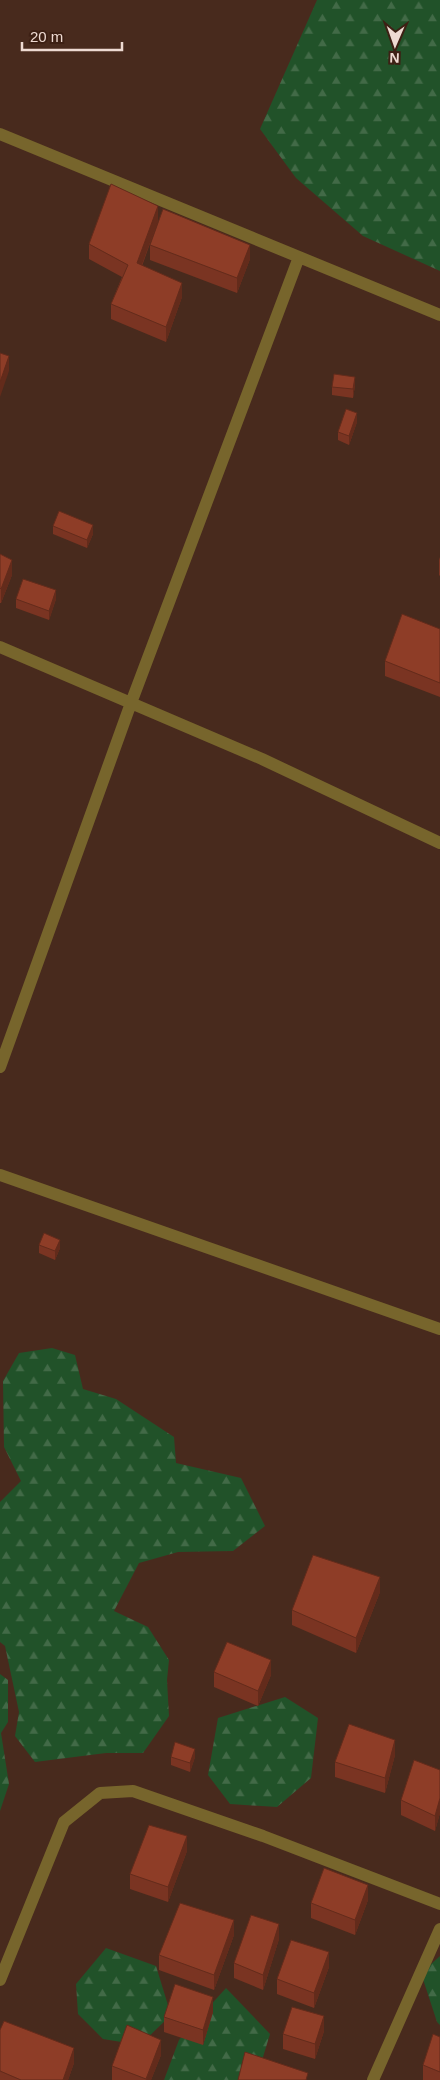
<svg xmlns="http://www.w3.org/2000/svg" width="440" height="2080" font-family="Helvetica,sans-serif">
	<defs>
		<pattern id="forest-firs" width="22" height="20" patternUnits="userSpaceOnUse" patternTransform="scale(1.25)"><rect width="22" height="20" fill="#215229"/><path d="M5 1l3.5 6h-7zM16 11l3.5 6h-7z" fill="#426a47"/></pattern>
	</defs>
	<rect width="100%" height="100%" fill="#482a1d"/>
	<path fill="url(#forest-firs)" d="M317 0H440V271L363 236 296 178 260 129Z
		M52 1348 75 1355 83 1389 116 1399 174 1437 176 1463 241 1478 265 1526 233 1551 178 1552 139 1563 114 1611 148 1627 169 1660 167 1680 169 1716 143 1753H106L35 1762 15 1736 19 1712 5 1646 0 1642V1502L21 1481 4 1447 3 1381 19 1353Z
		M0 1674 8 1680V1722L1 1733 9 1784 0 1811Z
		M285 1697 318 1718 311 1778 277 1807 230 1804 208 1775 218 1718Z
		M106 1948 156 1966 171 2015 140 2045 103 2039 78 2014 76 1984Z
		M440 1956V2025L437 2022 421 1973Z
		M226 1988 270 2034 256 2080H164L179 2040Z"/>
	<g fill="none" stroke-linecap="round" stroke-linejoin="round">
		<path stroke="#77652c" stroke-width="12" d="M0 134 440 315
			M0 647 262 759 440 843
			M0 1067 131 703 299 257
			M0 1175 440 1329
			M0 1980 64 1822 100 1793 133 1791 263 1836 440 1904
			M373 2080 440 1929"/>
	</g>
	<path fill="#7a3422" d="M158 221 142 266 182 297 166 342 111 319V304L122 277 89 259V244Z
		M150 245 250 259 237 293 150 260Z
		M355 385 353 398 332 395V387Z
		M357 422 349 445 338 440V432Z
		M53 526 93 534 87 548 53 534Z
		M0 554 12 575 1 603H0Z
		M440 557V576L439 575V560Z
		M16 599H56L49 620 16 608Z
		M440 629V697L385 676V661Z
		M39 1245 60 1248 55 1260 39 1253Z
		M380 1592 356 1653 292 1625V1610Z
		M214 1672 271 1675 258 1706 214 1687Z
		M395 1755 385 1793 335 1777V1762Z
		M171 1757H195L190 1772 171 1765Z
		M440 1770V1813L435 1831 401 1815V1800Z
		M187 1851 168 1902 130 1889V1874Z
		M368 1900 355 1935 311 1918V1903Z
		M234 1935 214 1990 159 1970V1955Z
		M279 1939 263 1990 234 1978V1963Z
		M329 1967 314 2008 277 1994V1979Z
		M213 2012 203 2045 164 2032V2017Z
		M0 2030 74 2063 68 2080H0Z
		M324 2031 315 2059 283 2049V2034Z
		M440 2037V2080H423V2065Z
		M161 2055 151 2080H112V2066Z"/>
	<path fill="#632b1b" d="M158 206V221L137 278V263Z
		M250 245V259L237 293V278Z
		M182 283V297L166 342V327Z
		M9 356V371L0 397V382Z
		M355 377V385L353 398V389Z
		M357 413V422L349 445V436Z
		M93 525V534L87 548V540Z
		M12 560V575L1 603V589Z
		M56 590V599L49 620V611Z
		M60 1240V1248L55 1260V1251Z
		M380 1577V1592L356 1653V1638Z
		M271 1660V1675L258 1706V1691Z
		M395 1740V1755L385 1793V1778Z
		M195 1749V1757L190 1772V1763Z
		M440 1798V1813L435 1831V1816Z
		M187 1836V1851L168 1902V1887Z
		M368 1885V1900L355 1935V1920Z
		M234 1920V1935L214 1990V1975Z
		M279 1924V1939L263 1990V1975Z
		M329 1952V1967L314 2008V1993Z
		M213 1997V2012L203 2045V2030Z
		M324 2016V2031L315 2059V2044Z
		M161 2040V2055L151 2080H146Z
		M74 2048V2063L68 2080H63Z"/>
	<path fill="#8e3d27" stroke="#632b1b" d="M111 184 158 206 137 263 182 283 166 327 111 304 128 265 89 244Z
		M163 209 250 245 237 278 150 245Z
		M0 353 9 356 0 382Z
		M334 374 355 377 353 389 332 387Z
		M346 409 357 413 349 436 338 432Z
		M59 511 93 525 87 540 53 526Z
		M0 554 12 560 1 589 0 588Z
		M23 579 56 590 49 611 16 599Z
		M402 614 440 629V683L385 661Z
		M44 1233 60 1240 55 1251 39 1245Z
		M313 1555 380 1577 356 1638 292 1610Z
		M227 1642 271 1660 258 1691 214 1672Z
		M349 1724 395 1740 385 1778 335 1762Z
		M175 1742 195 1749 190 1763 171 1757Z
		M414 1760 440 1770V1798L435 1816 401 1800Z
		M149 1825 187 1836 168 1887 130 1874Z
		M324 1868 368 1885 355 1920 311 1903Z
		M180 1903 234 1920 214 1975 159 1955Z
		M251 1915 279 1924 263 1975 234 1963Z
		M291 1940 329 1952 314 1993 277 1979Z
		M175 1984 213 1997 203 2030 164 2017Z
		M292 2007 324 2016 315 2044 283 2034Z
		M4 2021 74 2048 63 2080H21L0 2071V2030Z
		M127 2025 161 2040 146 2079 112 2066Z
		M433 2034 440 2037V2072L423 2065Z
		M245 2052 308 2073 306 2080H238Z"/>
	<g transform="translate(395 45) rotate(182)" stroke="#3d2014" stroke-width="4" paint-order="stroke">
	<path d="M0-4L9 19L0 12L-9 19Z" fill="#eedad2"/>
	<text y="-8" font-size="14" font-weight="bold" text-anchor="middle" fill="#eedad2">N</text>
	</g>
	<path d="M22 42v8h100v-8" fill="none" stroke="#eedad2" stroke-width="2.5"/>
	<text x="30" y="42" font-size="15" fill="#eedad2" stroke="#3d2014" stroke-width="4" paint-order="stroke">20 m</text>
</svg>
